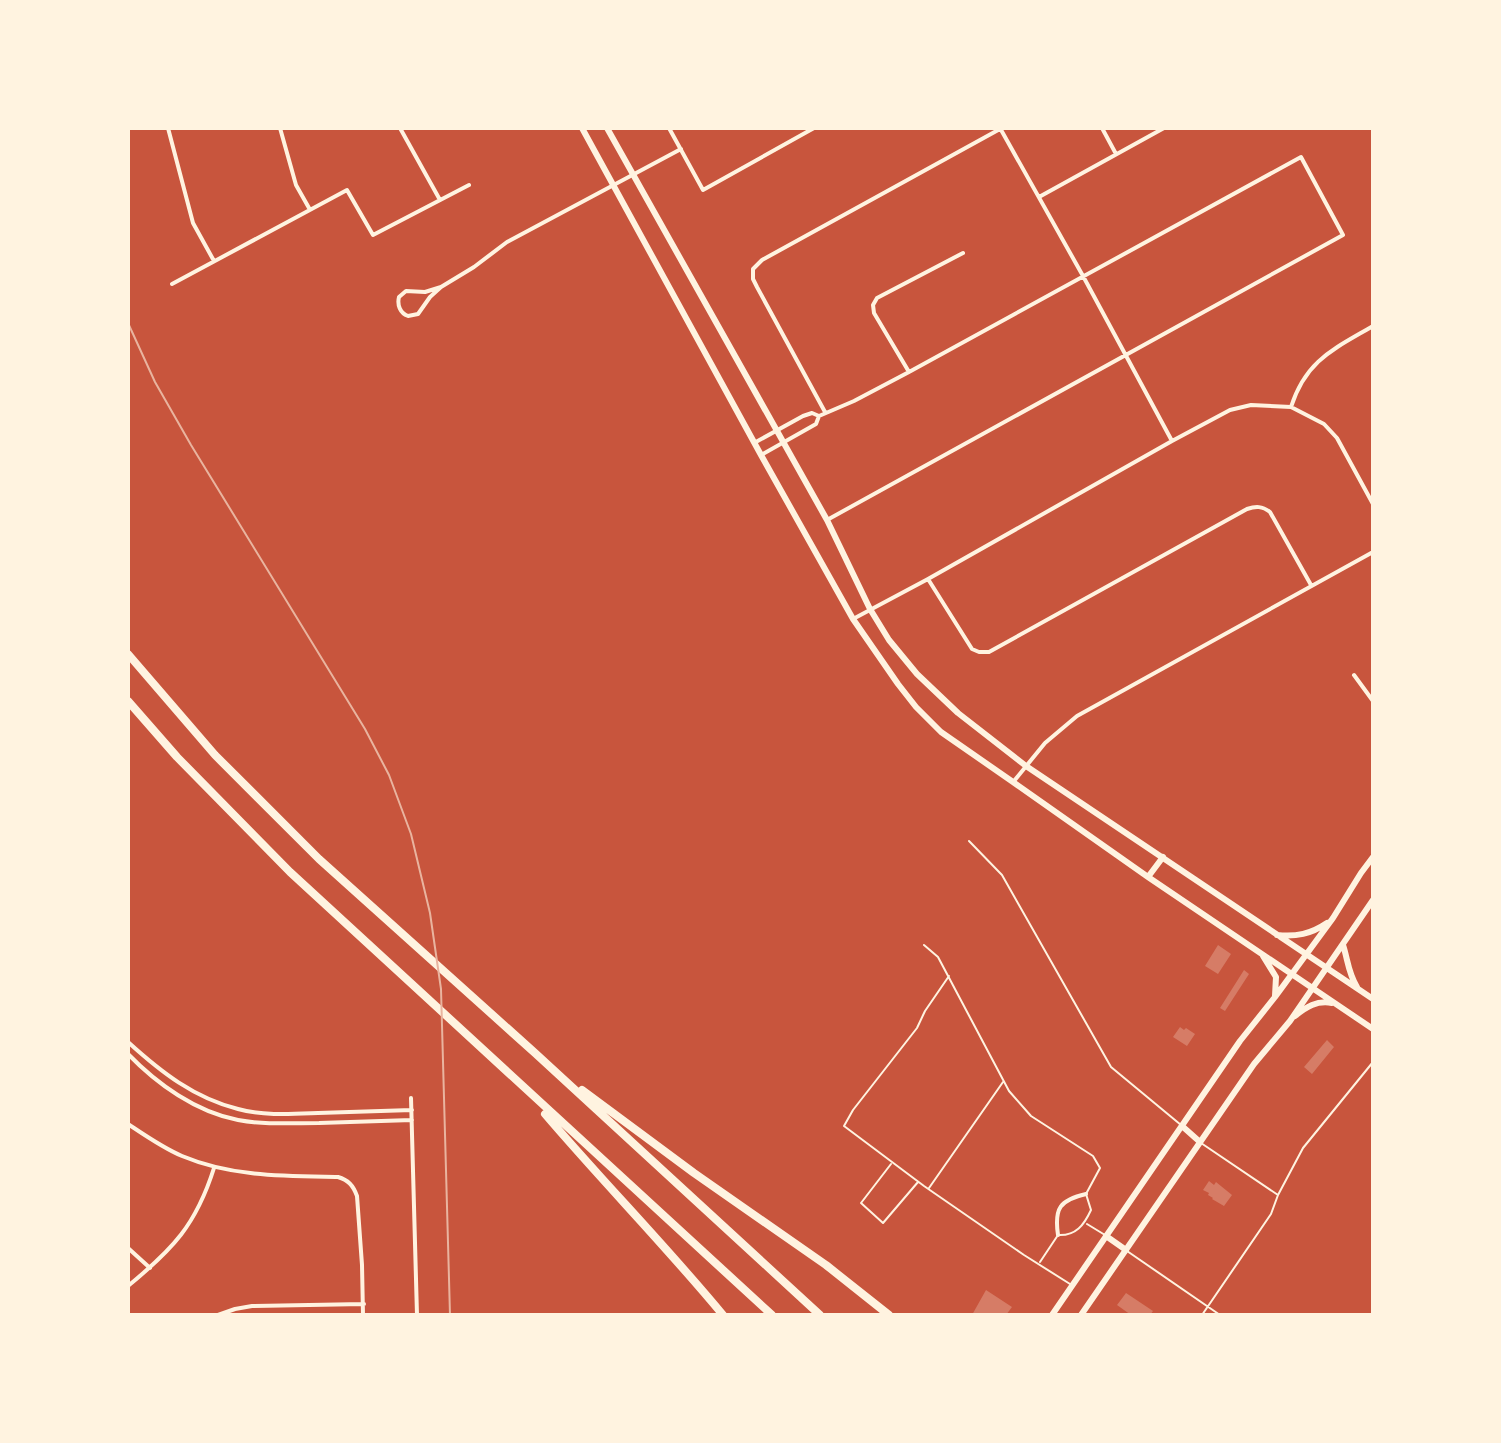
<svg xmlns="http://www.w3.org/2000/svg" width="1501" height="1443" font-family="'Work Sans',sans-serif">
	<rect width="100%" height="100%" fill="#c8553d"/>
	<path fill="#d67c66" d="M1218 945 1231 954 1218 974 1205 966Z
		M1244 970 1249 974 1225 1011 1220 1008Z
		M1180 1027 1184 1030 1186 1028 1195 1034 1187 1046 1173 1037Z
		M1327 1040 1334 1047 1312 1074 1304 1067Z
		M1209 1181 1214 1185 1216 1182 1232 1195 1224 1206 1212 1199 1213 1198 1208 1195 1209 1193 1203 1190Z
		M986 1290 1012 1307 1006 1315H972Z
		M1126 1293 1153 1311 1150 1315H1131L1117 1305Z"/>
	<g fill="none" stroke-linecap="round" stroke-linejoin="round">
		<path stroke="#fff3e0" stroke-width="2" d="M969 841 1002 875 1111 1067 1181 1125
			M924 945 938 957 1009 1091 1031 1116 1093 1156 1100 1168 1086 1194 1091 1210C1084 1225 1076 1236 1058 1235L1040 1262
			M949 976 925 1011 917 1028 853 1110 844 1126 924 1186 1024 1255 1070 1284
			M1201 1143 1278 1195
			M891 1164 861 1203 883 1223 918 1182
			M929 1188 1003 1082
			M1087 1224 1105 1235
			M1127 1251 1220 1315
			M1202 1315 1271 1214 1278 1195 1303 1148 1373 1062"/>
		<path stroke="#fff3e0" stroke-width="4" d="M168 128 193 223 214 261
			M280 128 296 185 309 208
			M400 128 440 200
			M669 128 703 190 814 128
			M1000 128 1083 276 1172 441
			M1102 128 1116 154
			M1039 197 1164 128
			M172 284 347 190 373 235 469 185
			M441 287 474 267 507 242 681 149
			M441 287 430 297 418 314 408 316C400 313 397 305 399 297L406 291 425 292Z
			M909 372 874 313 873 305 877 298 963 253
			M1291 407C1306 360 1334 349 1373 326
			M825 412 757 287 753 279V269L762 260 1000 129
			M754 443 803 416 812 413 819 416
			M761 455 816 424 819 416 854 401 909 372 1301 157 1343 235 827 520
			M928 579 972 649 979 652H989L1247 509C1256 506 1262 506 1270 512L1311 585
			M853 619 928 579 1172 441 1230 410 1251 405 1291 407 1324 424 1337 438 1373 504
			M1354 675 1373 701
			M1014 781 1045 743 1077 716 1373 552
			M128 1042C161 1072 194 1098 238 1109 263 1116 292 1114 318 1113 349 1112 380 1111 412 1110
			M128 1054C157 1084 196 1112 238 1120 265 1125 292 1123 319 1123 350 1122 381 1121 412 1120
			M411 1098 417 1315
			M128 1124C146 1136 163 1148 182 1156 232 1177 285 1176 338 1177 348 1180 353 1185 357 1196L362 1265 363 1315
			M1058 1235C1054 1208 1060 1200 1086 1194
			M128 1248 150 1268
			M128 1286C173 1249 196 1225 214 1168
			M218 1315 235 1309 252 1306 364 1304"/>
		<path stroke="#fff3e0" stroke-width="6" d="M582 128 761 455 853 619 898 684 916 707 941 732 1013 782 1148 877 1373 1029
			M607 128 827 520 870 609 889 640 917 674 958 713 1026 766 1373 999
			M1148 877 1163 857
			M1277 935C1296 937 1311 934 1327 923
			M1343 945C1348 960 1348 973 1357 987
			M1263 956 1276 977 1275 996
			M1295 1016C1306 1007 1317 1000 1332 1003
			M1182 1126 1200 1142
			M1106 1236 1126 1250
			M1052 1315 1240 1041 1275 997 1333 918 1361 873 1373 857
			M1081 1315 1254 1064 1290 1021 1373 900"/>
		<path stroke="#fff3e0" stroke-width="8" d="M128 654 215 755 319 859 535 1053 820 1315
			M128 701 177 757 290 872 772 1315
			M582 1090 694 1173 826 1265 889 1315
			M545 1114C603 1182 666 1246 723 1315"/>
		<path stroke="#e9b49f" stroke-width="2" d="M128 323 155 382 191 445 365 729 389 775 411 834 430 913 441 989 450 1315"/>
	</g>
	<rect width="1501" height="1443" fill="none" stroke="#fff3e0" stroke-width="260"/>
</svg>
